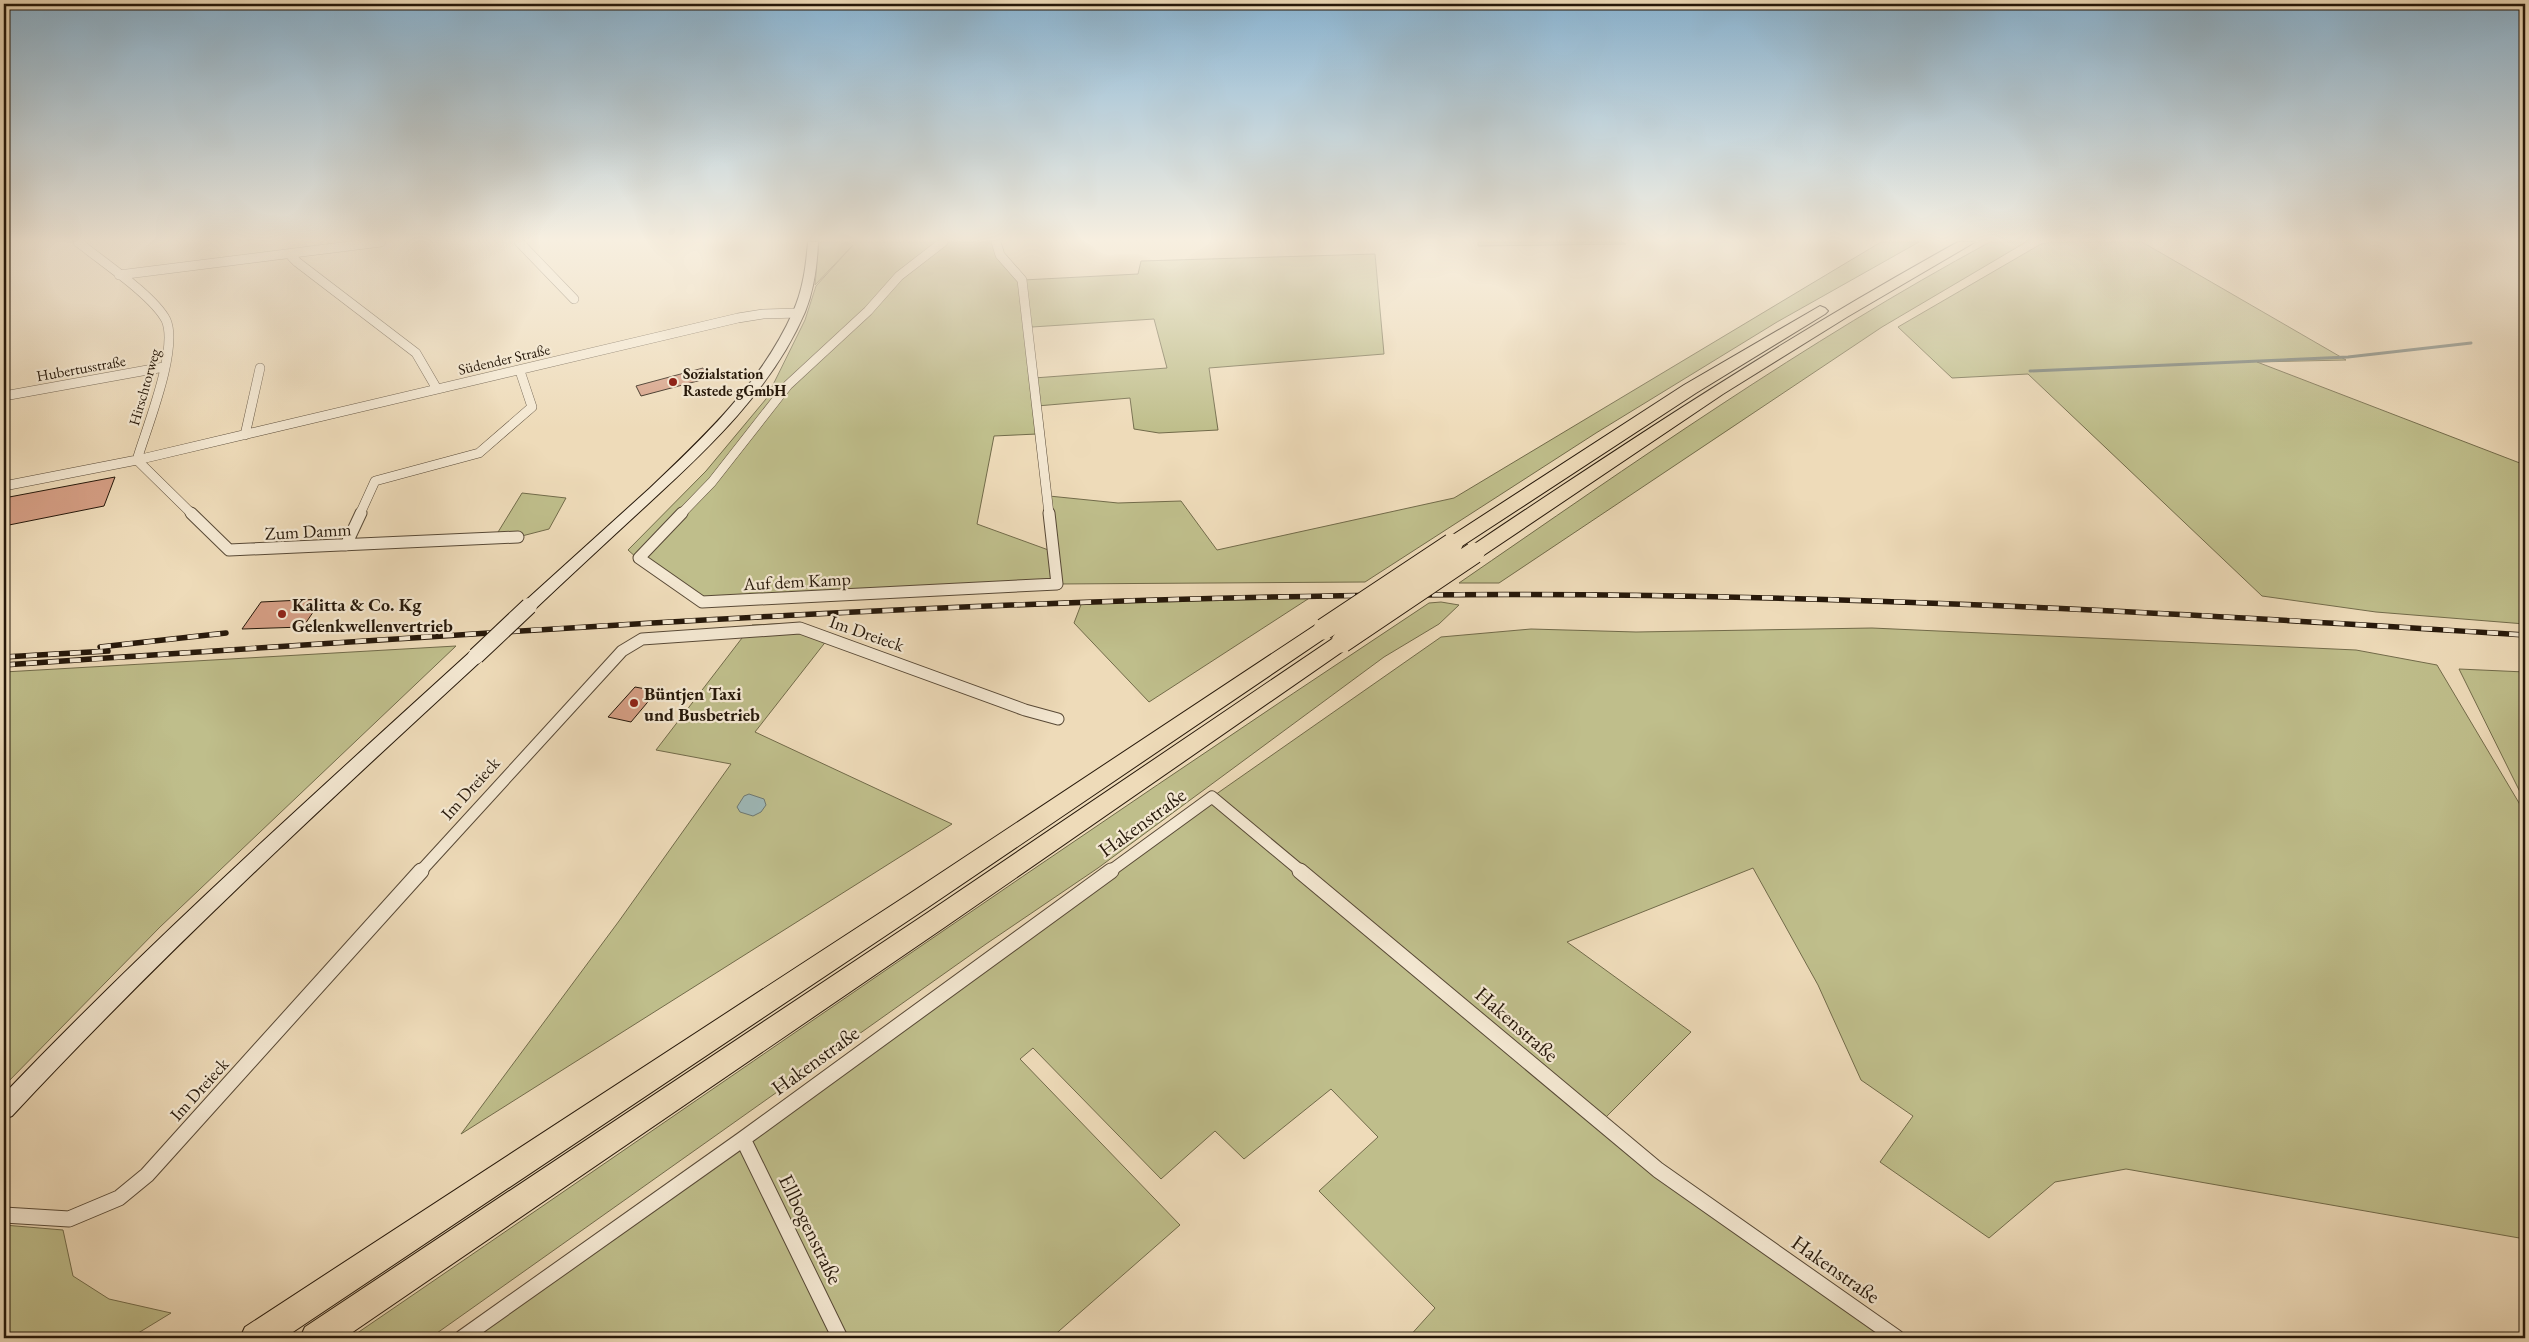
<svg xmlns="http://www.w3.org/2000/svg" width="2529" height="1342" font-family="'EB Garamond',serif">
	<rect width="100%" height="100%" fill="#eedbb9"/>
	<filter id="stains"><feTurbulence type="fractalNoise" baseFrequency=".004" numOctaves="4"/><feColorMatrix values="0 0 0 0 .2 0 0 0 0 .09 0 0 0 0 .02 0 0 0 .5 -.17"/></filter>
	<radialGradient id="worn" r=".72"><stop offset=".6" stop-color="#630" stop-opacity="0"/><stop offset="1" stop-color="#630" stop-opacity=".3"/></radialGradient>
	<path fill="#bfbe8b" stroke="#726b4a" d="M819 242H996L1000 255 1023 280 1138 274 1141 261 1375 254 1384 354 1209 368 1218 430 1159 433 1134 429 1130 398 1037 406 1034 378 1167 368 1154 319 1032 327 1023 285 1037 434 994 436 977 524 1054 552 1049 496 1118 503 1181 501 1217 550 1454 498 1881 242H1919L1777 322 1596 433 1365 582 1057 584 706 607 637 558 628 550 706 471 766 399 805 320 816 286 853 245 815 285Z
		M1478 242H1623L1626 244 1478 246Z
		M1990 242H2026L1882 327 1499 583H1459C1632 464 1805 342 1990 242Z
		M2051 242H2142L2346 360 2257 362 2525 465V624L2376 612 2262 596 2028 374 1952 378 1898 327 2041 244Z
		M522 493 566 498 549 529 518 537H495Z
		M1311 597 1149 702 1074 623 1082 602Z
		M1441 602 1459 605 1439 624 1384 657 1098 868 986 944 430 1338H350C709 1093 1066 843 1429 603Z
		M802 623 800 628 827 640 755 732 952 824 461 1134 619 921 731 764 656 750 752 625Z
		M1872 628 2356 650 2437 665 2525 813V1239L2126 1169 2055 1182 1989 1238 1880 1162 1913 1116 1861 1080 1818 985 1753 868 1567 942 1691 1032 1601 1122 1897 1338H1408L1435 1308 1319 1191 1378 1137 1331 1089 1244 1159 1215 1131 1161 1179 1033 1048 1020 1059 1180 1225 1051 1338H468L1212 797 1441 637 1531 629 1636 632Z
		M456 646 160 927 4 1086V672Z
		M2459 669 2525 672V802Z
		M4 1225 63 1230 73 1276 109 1299 171 1313 130 1338H4Z"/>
	<path fill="#9eb9b9" stroke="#6e7973" d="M749 794 764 799 766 805 761 812 753 816 740 812 737 807 744 796Z"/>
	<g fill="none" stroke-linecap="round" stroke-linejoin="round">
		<path stroke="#6e7973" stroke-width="3" d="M2030 371 2348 357 2471 343"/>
	</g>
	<path fill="#d59e84" stroke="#26180a" d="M703 368 709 378 641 396 636 386Z
		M115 477 104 506 4 526V498Z
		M322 599 303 627 242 629 261 602Z
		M635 687 657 691 631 722 608 717Z"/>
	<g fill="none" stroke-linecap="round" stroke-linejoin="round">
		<defs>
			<path id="street-far2" d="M78 242C101 261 153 295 166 320 179 349 146 429 137 460
				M519 242 574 299
				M996 242 1000 255 1022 280 1049 514
				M294 253 292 257 297 262 416 353 437 389
				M119 275 381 242
				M4 396 164 367
				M245 435 260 368
				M137 460 192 514
				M4 486 137 460 738 318 763 314 799 313
				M360 514 375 481 479 453 532 407 520 371
				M681 514 712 482 788 385 868 311 899 276 943 242"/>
			<path id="street-far1" d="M191 513 229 550 518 537
				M682 513 639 558 702 602 1057 584 1049 513
				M346 545 361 513
				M420 872 622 651 642 639 800 628 1025 710 1058 719
				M1109 872 1212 797 1302 872"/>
			<path id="street" d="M1300 871 1658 1170 1897 1338
				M743 1139 840 1338
				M4 1215 69 1219 119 1198 147 1175 421 871
				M462 1338 743 1139 1111 871"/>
			<path id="secondary" d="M808 242H818C817 266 814 290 805 312 772 389 709 448 648 504 610 539 572 574 534 610H524L521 606 524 602C566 564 608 526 650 488 705 436 762 382 793 312 803 290 806 266 808 242Z
				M476 651 482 652 484 656 482 660C321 808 161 956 12 1116L4 1119V1094C152 939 312 796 470 652Z"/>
			<path id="highway" d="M1958 242H1975L1847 317 1723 394 1481 557H1467L1464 553 1467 549C1628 441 1789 335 1958 242Z
				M1820 306 1825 308 1828 311 1825 314 1696 393 1459 548H1445L1442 544 1445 540 1684 385Z
				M1324 622 1331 624 1334 629 1331 634 927 908 284 1338H240L245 1327 909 894 1317 624Z
				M1342 635 1349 637 1352 642 1349 647 945 927 344 1338H300L305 1327 927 913 1335 637Z"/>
		</defs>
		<use href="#street-far2" stroke="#584936" stroke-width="10"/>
		<use href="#street-far1" stroke="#584936" stroke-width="13"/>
		<use href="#street" stroke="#584936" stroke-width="17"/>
		<use href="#secondary" stroke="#26180a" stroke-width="2"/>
		<use href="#highway" stroke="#26180a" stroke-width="2"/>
		<use href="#street-far2" stroke="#f4e8d2" stroke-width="9"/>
		<use href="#street-far1" stroke="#f4e8d2" stroke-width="11"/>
		<use href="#street" stroke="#f4e8d2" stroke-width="15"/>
		<use href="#secondary" fill="#f4e8d2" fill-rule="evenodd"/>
		<use href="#highway" fill="#eedbb9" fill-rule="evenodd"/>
		<defs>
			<path id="rail" d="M100 647 226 633
				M4 657 108 651
				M4 665C472 634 940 599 1410 595 1782 591 2153 611 2525 635"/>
		</defs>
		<use href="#rail" stroke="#26180a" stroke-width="5.5"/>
		<use href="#rail" stroke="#f4e8d2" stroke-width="4" stroke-dasharray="11" stroke-linecap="butt"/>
		<defs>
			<path id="secondary-bridge" d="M476 656 529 606"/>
			<path id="highway-bridge" d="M1324 629 1452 544
				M1342 642 1474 553"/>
		</defs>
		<use href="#secondary-bridge" stroke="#26180a" stroke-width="18" stroke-linecap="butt"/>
		<use href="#highway-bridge" stroke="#26180a" stroke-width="23" stroke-linecap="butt"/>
		<use href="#secondary-bridge" stroke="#f4e8d2" stroke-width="16"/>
		<use href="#highway-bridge" stroke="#eedbb9" stroke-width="21"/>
	</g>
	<linearGradient id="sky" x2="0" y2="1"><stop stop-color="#8ab6d5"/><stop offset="0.56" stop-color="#f7efe0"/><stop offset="1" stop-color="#f7efe0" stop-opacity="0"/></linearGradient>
	<rect width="2529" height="429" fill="url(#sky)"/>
	<g fill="#8f2418" stroke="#f4e8d2" stroke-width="2">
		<circle cx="673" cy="382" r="5"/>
		<circle cx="282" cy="614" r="5"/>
		<circle cx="634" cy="703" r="5"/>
	</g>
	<g text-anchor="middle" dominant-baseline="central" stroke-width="4.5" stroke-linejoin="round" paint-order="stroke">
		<g font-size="15" fill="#26180a" stroke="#f4e8d2">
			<text transform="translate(504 359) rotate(-13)">Südender Straße</text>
			<text transform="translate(81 368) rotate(-10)">Hubertusstraße</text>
			<text transform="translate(144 387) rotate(-74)">Hirschtorweg</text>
		</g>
		<g font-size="15" font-weight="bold" fill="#26180a" stroke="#f4e8d2" text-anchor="start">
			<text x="683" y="373">Sozialstation<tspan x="683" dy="17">Rastede gGmbH</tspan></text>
		</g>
		<g font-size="18" fill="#26180a" stroke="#f4e8d2">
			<text transform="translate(308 531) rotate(-3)">Zum Damm</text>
			<text transform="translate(797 581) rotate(-3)">Auf dem Kamp</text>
			<text transform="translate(867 633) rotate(19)">Im Dreieck</text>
			<text transform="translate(470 788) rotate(-48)">Im Dreieck</text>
			<text transform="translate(199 1089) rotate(-48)">Im Dreieck</text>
		</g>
		<g font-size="18" font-weight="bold" fill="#26180a" stroke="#f4e8d2" text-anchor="start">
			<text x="292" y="604">Kalitta &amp; Co. Kg<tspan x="292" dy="21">Gelenkwellenvertrieb</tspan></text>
			<text x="644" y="693">Büntjen Taxi<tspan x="644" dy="21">und Busbetrieb</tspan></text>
		</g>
		<g font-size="21" fill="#26180a" stroke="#f4e8d2">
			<text transform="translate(1142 822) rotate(-36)">Hakenstraße</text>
			<text transform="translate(1517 1024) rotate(41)">Hakenstraße</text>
			<text transform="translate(815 1060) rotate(-36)">Hakenstraße</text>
			<text transform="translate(811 1229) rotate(64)">Ellbogenstraße</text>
			<text transform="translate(1836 1269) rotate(35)">Hakenstraße</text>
		</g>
	</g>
	<rect width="2529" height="1342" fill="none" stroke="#eedbb9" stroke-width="20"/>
	<rect x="5" y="5" width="2519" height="1332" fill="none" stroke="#26180a" stroke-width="2.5"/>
	<rect x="10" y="10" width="2509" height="1322" fill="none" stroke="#26180a"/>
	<rect width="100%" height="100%" filter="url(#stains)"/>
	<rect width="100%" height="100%" fill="url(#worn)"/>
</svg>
